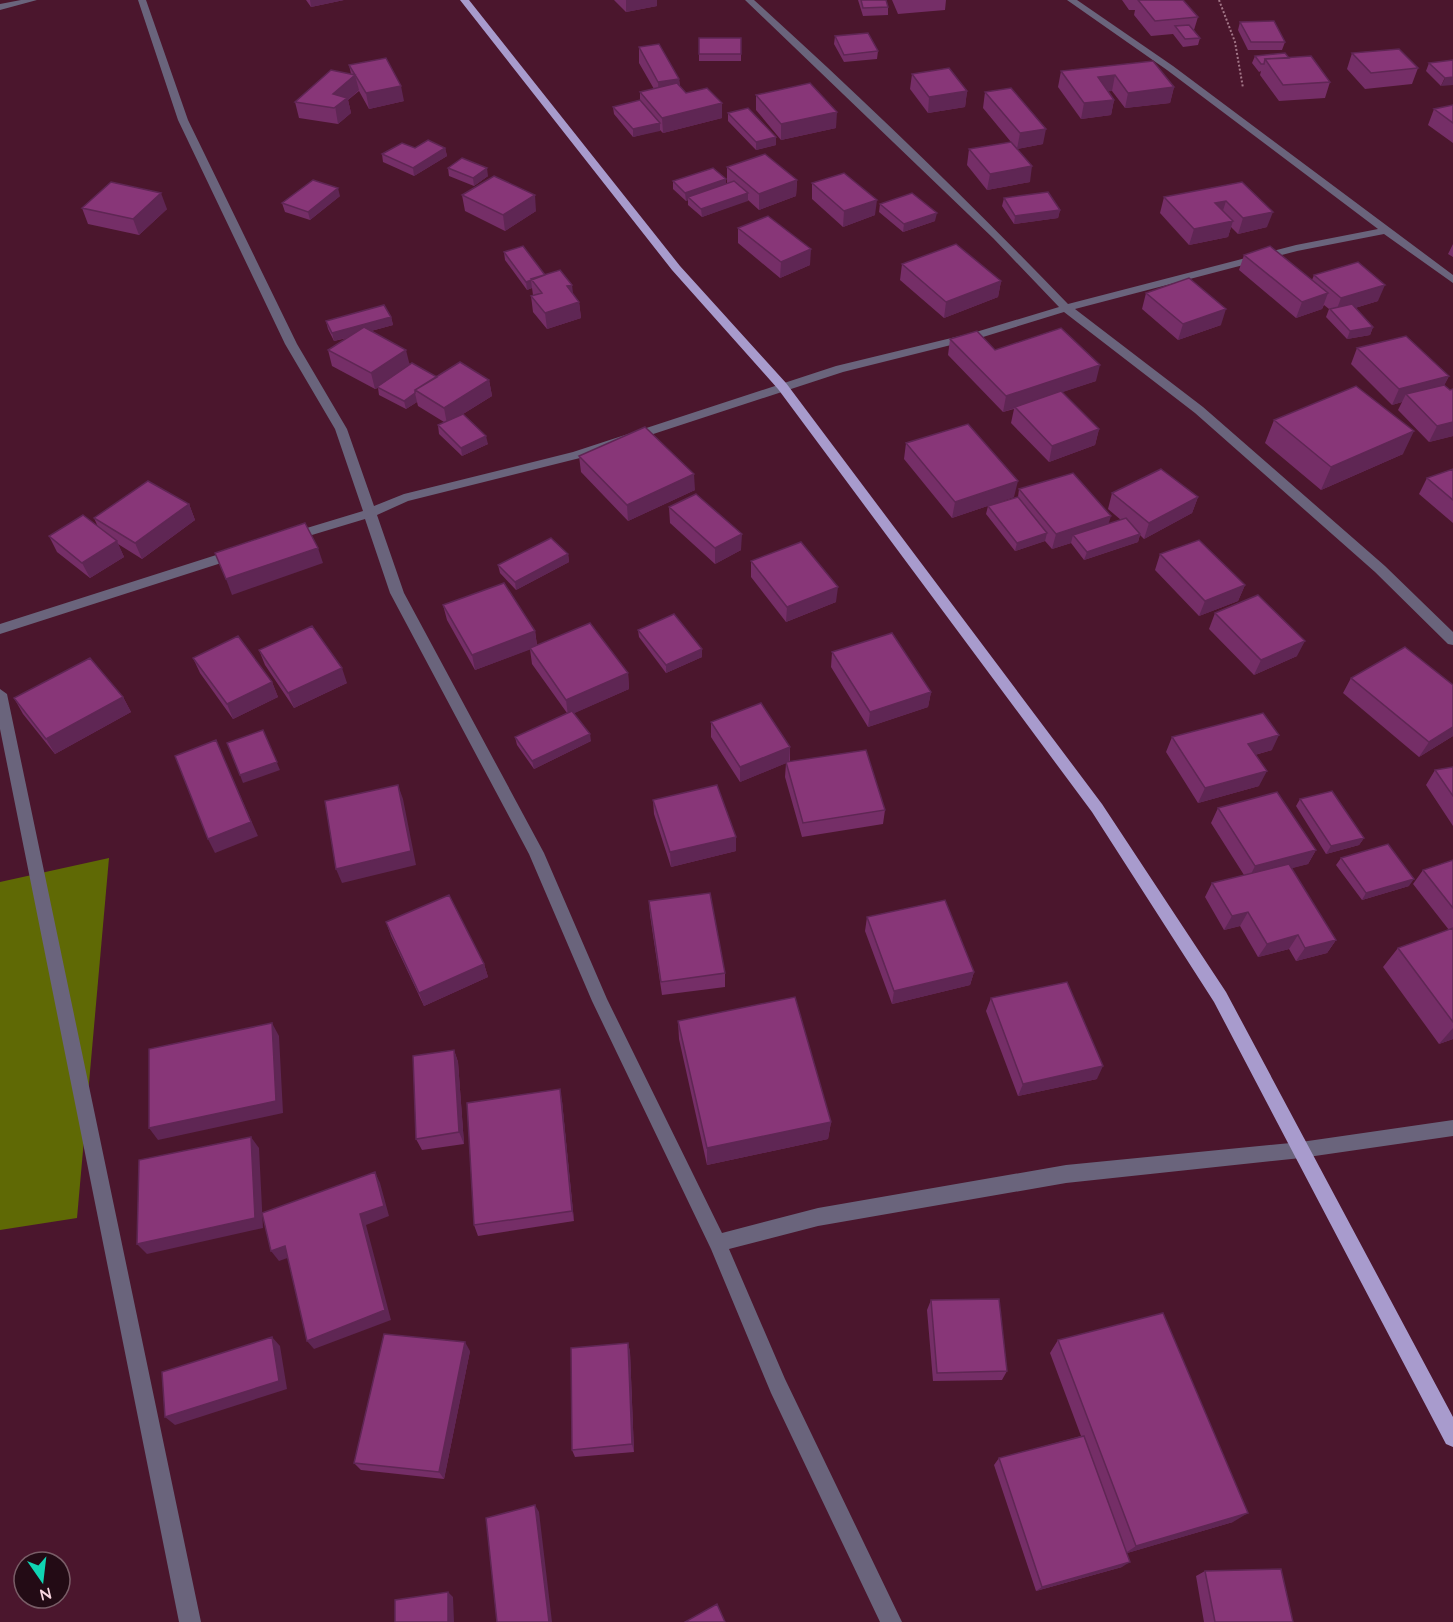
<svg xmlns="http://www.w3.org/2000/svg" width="1453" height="1622" font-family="Quicksand,sans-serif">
	<rect width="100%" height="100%" fill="#4b162d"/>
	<path fill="#5f6905" d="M109 858 77 1218 0 1230V882Z"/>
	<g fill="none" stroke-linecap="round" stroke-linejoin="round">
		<path stroke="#a27687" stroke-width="2" stroke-dasharray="2 2" stroke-linecap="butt" d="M1219 0 1235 42 1243 88"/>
		<path fill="#6a647c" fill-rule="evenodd" d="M21 0H37L0 10V4Z
			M138 0H146L188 120 297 344 347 429 374 506 404 494 573 452 836 366 976 332 1059 307 993 238 745 0H754C862 98 967 199 1068 304L1296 245 1378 229 1167 70 1067 0H1077L1173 66 1453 275V283L1384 234 1297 251 1075 309 1203 407 1385 566 1453 632V645L1448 644 1375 572 1195 413 1064 312 983 337 843 372 580 458 408 501 377 515 404 593 544 853 607 999 722 1233 818 1208 1066 1165 1301 1142 1453 1120V1136L1301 1158 1066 1183 818 1226 729 1249 785 1379 902 1622H880L771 1393 711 1249 592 1001 529 854 390 593 365 519 292 541 286 537 287 534 363 511 335 429 285 344 178 120Z
			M235 549 242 554 240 557 0 634V624Z
			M0 689 7 694 201 1622H179L0 729Z"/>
		<path fill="#a89bcd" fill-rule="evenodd" d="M460 0H469L680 266 786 383 1102 804 1226 992 1453 1417V1447L1446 1444 1214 1002 1092 812 778 389 672 270Z"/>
	</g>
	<path fill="#752e67" d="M306 0H344L311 7Z
		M614 0H657V6L626 12Z
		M858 0H886L888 7V15L863 16Z
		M892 0H946L945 10 898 14Z
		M1122 0H1183L1198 17 1194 30 1200 38 1198 45 1183 47 1173 34 1151 36 1134 15 1135 10H1129Z
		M1240 22 1285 42 1282 50H1248L1238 30Z
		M835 36 878 51 877 59 844 62 834 44Z
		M699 38H741V61H699Z
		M639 47 679 79 680 86 686 93 722 103V118L663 133 660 130 633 137 614 114 613 107 640 100V92L654 89 639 63Z
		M1352 53 1418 68 1412 84 1365 89 1347 69Z
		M1255 56 1289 58 1330 82 1325 98 1279 101 1260 75 1261 71 1259 72 1252 63Z
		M1453 60 1441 86 1426 71 1429 63Z
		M1153 61 1174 87 1170 103 1125 108 1112 91H1108L1114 100 1111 115 1081 119 1058 87 1061 71Z
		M349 65 404 101 369 109 359 91 348 100 351 113 338 124 299 118 295 102 351 74Z
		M912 74 967 91 965 107 928 113 910 89Z
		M985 92 1043 144 1017 149 1030 182 987 190 967 165 969 149 1011 142 983 108Z
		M756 95 836 128 781 140 756 110Z
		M1453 105V143L1428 125 1434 109Z
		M728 113 776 145 756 150 728 121Z
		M415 148H445L447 156 414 176 383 162 382 154Z
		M727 167 797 180 796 196 759 210 748 200 702 217 688 205V200L686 201 673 189V181L727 183Z
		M448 168 488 176 474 186 449 176Z
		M1242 182 1267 227 1238 234 1231 227 1228 237 1189 245 1160 213 1164 197Z
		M812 183 875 215 843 227 812 199Z
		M462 195 536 211 505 231 465 211Z
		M340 196 310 220 285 212 282 203Z
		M1004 198 1060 210 1058 218 1014 224 1002 206Z
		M880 204 935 221 903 232 879 212Z
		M82 208 167 209 139 235 88 224Z
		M738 228 810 265 780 278 738 243Z
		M1453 244V257L1448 254Z
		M504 252 545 275 573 294 579 302 581 318 547 329 533 312 531 296 533 295 532 288 527 290 505 260Z
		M1244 255 1312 280 1314 275 1378 301 1355 308 1373 327 1370 335 1347 339 1326 317 1329 309 1324 305 1322 309 1296 318 1239 270Z
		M902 264 1001 281 998 297 944 318 900 280Z
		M1146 293 1221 325 1178 340 1142 309Z
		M391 317 393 325 371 331 410 364 437 377 489 380 492 396 463 414 488 444 462 456 439 434 438 425 444 422 418 406 417 402 406 409 379 395 378 388 375 389 332 366 328 350 347 338 334 341 328 329 326 321Z
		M950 339 995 350 1096 381 1062 392 1099 429 1095 445 1049 462 1011 423 1014 409 1003 412 948 355Z
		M1357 348 1449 376 1444 385 1450 390 1453 436 1429 442 1398 410 1402 402 1392 405 1351 364Z
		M1274 420 1403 454 1321 490 1265 443Z
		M906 443 1014 497 952 518 904 459Z
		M579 456 695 490 628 521 581 472Z
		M1453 469V523L1419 494 1427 478Z
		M1019 489 1109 524 1121 520 1108 509 1112 493 1198 497 1192 513 1144 539 1140 535 1138 542 1084 560 1071 543 1052 549 1045 541 1015 551 986 514 988 506 1018 497Z
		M189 504 195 520 142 559 118 544 124 557 90 578 57 552 49 536 98 527 94 518Z
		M669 507 741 550 715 564 670 523Z
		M568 554 569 562 516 590 500 573 498 565Z
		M1160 554 1245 585 1238 601 1199 616 1155 570Z
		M751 561 836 602 786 622 751 577Z
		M443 605 535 631 537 645 628 673 629 689 574 713 591 741 534 769 517 745 515 737 567 713 532 664 530 649 475 670 447 620Z
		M1215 613 1297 656 1254 675 1209 629Z
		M638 630 702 649V657L666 673 639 637Z
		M259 650 347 683 294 708 265 665Z
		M832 652 931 692 928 707 868 727 831 667Z
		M193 658 272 682 278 697 233 719 200 673Z
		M1351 678 1453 685V736L1419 757 1343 693Z
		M123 697 131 712 55 754 23 714 14 698Z
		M711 722 790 747V761L885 810 883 824 802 837 785 777 786 763 740 782 711 737Z
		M1172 737 1272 750 1255 755 1259 786 1198 803 1166 752Z
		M1453 767V826L1426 785 1435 770Z
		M1300 799 1364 838 1359 845 1326 854 1296 806Z
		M653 800 736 837V851L671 867 654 814Z
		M1218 808 1316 850 1308 864 1291 868 1336 940 1327 953 1296 961 1289 949 1258 957 1240 926 1224 930 1205 897 1212 883 1244 875 1211 823Z
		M1341 858 1409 886 1362 900 1336 865Z
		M1453 860V1039L1439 1044 1383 967 1398 948 1449 930 1413 884 1423 870Z
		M649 901 725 973V987L662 995 650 915Z
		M867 917 974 972 970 985 892 1004 865 931Z
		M386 922 484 964 488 977 424 1006 391 936Z
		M991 998 1097 1079 1018 1096 986 1011Z
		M678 1021 831 1122 828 1139 707 1165 679 1039Z
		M454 1050 458 1062 464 1144 422 1150 416 1139Z
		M562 1101 574 1221 478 1236 474 1225Z
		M931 1300 1007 1371 1002 1380 933 1381 927 1310Z
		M1058 1340 1233 1522 1127 1553 1122 1567 1036 1591 994 1465 999 1458 1081 1436 1050 1353Z
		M628 1343 630 1352 634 1452 575 1457 572 1450Z
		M470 1351 444 1479 361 1470 354 1463Z
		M1205 1571 1293 1622H1204L1196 1576Z"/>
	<path fill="#5f2654" d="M310 0H344L311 7Z
		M626 0H657V6L626 12Z
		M355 75 359 90 348 100 351 113 338 124 333 94Z
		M1115 75 1112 91 1095 93 1098 77Z
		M1453 77V85L1441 86 1445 78Z
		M679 79 680 95 659 98 658 82Z
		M401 86 404 101 369 109 366 93Z
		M1174 87 1170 103 1125 108 1128 93Z
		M967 91 965 107 928 113 929 97Z
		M1114 100 1111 115 1081 119 1084 103Z
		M722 103V118L663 133 662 118Z
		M837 112 836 128 781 140V124Z
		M660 123V131L633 137V129Z
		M1046 129 1043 144 1017 149 1020 133Z
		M776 137V145L756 150V142Z
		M445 148 447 156 414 176 413 168Z
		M1032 166 1030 182 987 190 990 174Z
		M487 168 488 176 474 186 473 178Z
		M726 179V187L688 197V200L686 201 685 193Z
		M797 180 796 196 759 210V194Z
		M338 188 340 196 310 220 308 212Z
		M161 193 167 209 139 235 133 219Z
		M748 193V201L702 217 701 209Z
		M535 195 536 211 505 231 503 215Z
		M877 200 875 215 843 227 844 211Z
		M1226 201 1221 217 1215 203Z
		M1060 210 1058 218 1014 224 1015 216Z
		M1273 212 1267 227 1238 234 1243 218Z
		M937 213 935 221 903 232 904 224Z
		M1233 221 1228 237 1189 245 1194 229Z
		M811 249 810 265 780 278 781 262Z
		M531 280 532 288 527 290 526 282Z
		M1001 281 998 297 944 318 946 302Z
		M572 285 574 301 567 286Z
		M1385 285 1378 301 1335 314 1341 298Z
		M1328 293 1322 309 1296 318 1302 302Z
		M579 302 581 318 547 329 545 313Z
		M1226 309 1221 325 1178 340 1183 324Z
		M391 317 393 325 334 341 332 333Z
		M1373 327 1370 335 1347 339 1350 331Z
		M406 350 410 366 375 389 371 373Z
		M1100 365 1096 381 1003 412 1006 396Z
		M1449 376 1441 392 1406 394 1402 402 1392 405 1399 389Z
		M489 380 492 396 447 424 444 408Z
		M415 393 417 402 406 409 404 401Z
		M1453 422V436L1429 442 1437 426Z
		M1099 429 1095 445 1049 462 1052 446Z
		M1414 431 1403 454 1321 490 1331 467Z
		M486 436 488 444 462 456 461 448Z
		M694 474 695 490 628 521 627 505Z
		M1018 481 1014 497 952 518 955 502Z
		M1198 497 1192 513 1144 539 1149 523Z
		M189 504 195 520 142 559 135 543Z
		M1111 516 1106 532 1073 535 1071 543 1052 549 1056 534Z
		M1047 533 1045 541 1015 551 1017 543Z
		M742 534 741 550 715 564V548Z
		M1140 534 1138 542 1084 560 1087 552Z
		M117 541 124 557 90 578 82 563Z
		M318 548 323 563 232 595 226 579Z
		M568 554 569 562 516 590 515 582Z
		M1245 585 1238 601 1199 616 1205 601Z
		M838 587 836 602 786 622 787 607Z
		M535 631 537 647 475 670 472 655Z
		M1305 641 1297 656 1254 675 1261 660Z
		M702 649V657L666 673V665Z
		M342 668 347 683 294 708 288 693Z
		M628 673 629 689 568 716 566 700Z
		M272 682 278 697 233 719 227 704Z
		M931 692 928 707 868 727 870 712Z
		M123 697 131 712 55 754 46 739Z
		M1453 727V736L1419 757 1429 742Z
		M263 730 280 770 243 783 240 775Z
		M590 734 591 741 534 769 532 761Z
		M1279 735 1272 750 1240 759 1248 744Z
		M216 740 258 836 215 853 208 839Z
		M790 747 789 762 740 782V767Z
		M1267 771 1259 786 1198 803 1205 788Z
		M398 785 403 799 416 865 342 883 336 869Z
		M736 837V851L671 867 670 852Z
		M1364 838 1359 845 1326 854 1331 846Z
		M1316 850 1308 864 1248 880 1255 866Z
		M1414 879 1409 886 1362 900 1366 893Z
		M1248 912 1240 926 1224 930 1232 916Z
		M1298 935 1289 949 1258 957 1267 944Z
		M1336 940 1327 953 1296 961 1305 948Z
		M484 964 488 977 424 1006 419 993Z
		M974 972 970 985 892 1004 894 991Z
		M272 1023 279 1036 283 1113 158 1140 149 1128Z
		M1453 1028V1039L1439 1044Z
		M454 1050 458 1062 464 1144 459 1132Z
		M1103 1066 1097 1079 1018 1096 1023 1084Z
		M560 1089 562 1101 574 1221 572 1211Z
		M831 1122 828 1139 707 1165V1148Z
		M251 1137 259 1148 263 1228 147 1254 137 1244Z
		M375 1172 380 1183 389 1216 366 1225 391 1320 314 1349 307 1341 360 1214Z
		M285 1246 293 1256 279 1261 271 1251Z
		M272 1337 280 1346 287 1389 175 1425 165 1417Z
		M465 1342 470 1351 444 1479 439 1472Z
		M628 1343 630 1352 634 1452 632 1444Z
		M535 1505 539 1512 552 1622H549Z
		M1248 1513 1233 1522 1124 1554 1136 1546Z
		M1130 1562 1122 1567 1036 1591 1042 1587Z
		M448 1592 453 1597 454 1622H448Z"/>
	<path fill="#883678" stroke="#5f2654" stroke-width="1.5" d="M861 0H886L888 7 863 8Z
		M1138 0H1183L1198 17 1155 21Z
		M1274 21 1285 42H1251L1240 22Z
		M1189 25 1200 38 1185 39 1175 26Z
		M868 33 878 51 844 55 835 36Z
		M699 38H741V54H699Z
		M659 44 679 79 658 82 639 47Z
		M1399 49 1418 68 1371 73 1352 53Z
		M1285 53 1289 58 1265 59 1264 64H1261L1255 56Z
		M1311 56 1330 82 1283 85 1265 59Z
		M386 58 401 86 366 93 349 65Z
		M1453 60V77L1445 78 1429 63Z
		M1153 61 1174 87 1128 93 1115 75 1098 77 1114 100 1084 103 1061 71Z
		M949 68 967 91 929 97 912 74Z
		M331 70 355 75 333 94 347 98 334 108 295 102Z
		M677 83 686 93 707 88 722 103 662 118 640 92Z
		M810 83 837 112 781 124 756 95Z
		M1011 88 1046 129 1020 133 985 92Z
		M640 100 660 123 633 129 613 107Z
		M1453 105V123L1434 109Z
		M748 108 776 137 756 142 728 113Z
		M428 140 445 148 413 168 382 154 402 143 415 148Z
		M1011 142 1032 166 990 174 969 149Z
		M765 154 797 180 759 194 727 167Z
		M462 158 487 168 473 178 448 168Z
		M713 168 726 179 685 193 673 181Z
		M844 173 877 200 844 211 812 183Z
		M494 176 535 195 503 215 462 195Z
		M313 180 338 188 308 212 282 203Z
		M734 181 748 193 701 209 688 197Z
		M111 182 161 193 133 219 82 208Z
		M1242 182 1273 212 1243 218 1226 201 1215 203 1233 221 1194 229 1164 197Z
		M1048 192 1060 210 1015 216 1004 198Z
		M912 193 937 213 904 224 880 204Z
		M768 216 811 249 781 262 738 228Z
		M956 244 1001 281 946 302 902 264Z
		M523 246 545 275 526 282 504 252Z
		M1270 246 1328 293 1302 302 1244 255Z
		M1358 262 1385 285 1341 298 1314 275Z
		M560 270 572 285 567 286 579 302 545 313 531 296 542 293 531 279Z
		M1189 278 1226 309 1183 324 1146 293Z
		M1352 304 1373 327 1350 331 1330 309Z
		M384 305 391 317 332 333 326 321Z
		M364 327 406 350 371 373 328 350Z
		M1061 328 1100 365 1006 396 950 339 977 331 995 350Z
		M1406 336 1449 376 1399 389 1357 348Z
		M460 362 489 380 444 408 415 390Z
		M412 363 437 377 415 390V393L404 401 377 387Z
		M1444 385 1450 390 1453 389V422L1437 426 1406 394Z
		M1356 386 1414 431 1331 467 1274 420Z
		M1061 391 1099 429 1052 446 1015 407Z
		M463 414 486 436 461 448 438 425Z
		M968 424 1018 481 955 502 906 443Z
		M645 427 694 474 627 505 579 456Z
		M1161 469 1198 497 1149 523 1112 493Z
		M1453 469V500L1427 478Z
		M1073 473 1111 516 1056 534 1019 489Z
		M148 481 189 504 135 543 94 518Z
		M696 494 742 534 715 548 669 507Z
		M1018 497 1047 533 1017 543 988 506Z
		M83 515 117 541 82 563 49 536Z
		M1126 518 1140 534 1087 552 1073 535Z
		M305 523 318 548 226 579 215 553Z
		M551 538 568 554 515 582 498 565Z
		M1199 540 1245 585 1205 601 1160 554Z
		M801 542 838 587 787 607 751 561Z
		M504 583 535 631 472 655 443 605Z
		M1258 595 1305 641 1261 660 1215 613Z
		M674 614 702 649 666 665 638 630Z
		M590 623 628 673 566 700 530 648Z
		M312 626 342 668 288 693 259 650Z
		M892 633 931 692 870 712 832 652Z
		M238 636 272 682 227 704 193 658Z
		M1405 647 1453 685V727L1429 742 1351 678Z
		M90 658 123 697 46 739 14 698Z
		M761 703 790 747 740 767 711 722Z
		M572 711 590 734 532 761 515 737Z
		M1263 713 1279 735 1248 744 1267 771 1205 788 1172 737Z
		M263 730 277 762 240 775 227 743Z
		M216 740 251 822 208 839 175 756Z
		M866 750 885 810 803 823 786 762Z
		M1453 767V796L1435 770Z
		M398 785 411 851 336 869 325 801Z
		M717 785 736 837 670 852 653 800Z
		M1332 791 1364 838 1331 846 1300 799Z
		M1277 792 1316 850 1255 866 1218 808Z
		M1388 844 1414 879 1366 893 1341 858Z
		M1453 860V908L1423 870Z
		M1289 864 1336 940 1305 948 1298 935 1267 944 1248 912 1232 916 1212 883Z
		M710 893 725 973 661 982 649 901Z
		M449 895 484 964 419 993 386 922Z
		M945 900 974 972 894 991 867 917Z
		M1453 928V1022L1398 948Z
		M1067 982 1103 1066 1023 1084 991 998Z
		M795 997 831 1122 707 1148 678 1021Z
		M272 1023 276 1101 149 1128V1049Z
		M454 1050 459 1132 416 1139 413 1056Z
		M560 1089 572 1211 474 1225 467 1103Z
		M251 1137 255 1218 137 1244 139 1160Z
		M375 1172 384 1206 360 1214 385 1310 307 1341 285 1246 271 1251 262 1213Z
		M999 1299 1007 1371 937 1373 931 1300Z
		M1163 1313 1248 1513 1136 1546 1058 1340Z
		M384 1334 465 1342 439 1472 354 1463Z
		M272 1337 279 1381 165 1417 162 1372Z
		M628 1343 632 1444 572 1450 571 1348Z
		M1084 1436 1130 1562 1042 1587 999 1458Z
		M535 1505 549 1622H497L486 1518Z
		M1281 1569 1293 1622H1215L1205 1571Z
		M448 1592V1622H395V1600Z
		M717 1604 725 1622H685Z"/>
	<g transform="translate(42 1580) rotate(166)"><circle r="28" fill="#230b15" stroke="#795d67" stroke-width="1.5"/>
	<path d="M0-4.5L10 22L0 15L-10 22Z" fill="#10d5b4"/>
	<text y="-9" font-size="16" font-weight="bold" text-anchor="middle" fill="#fad7e2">N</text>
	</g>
</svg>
